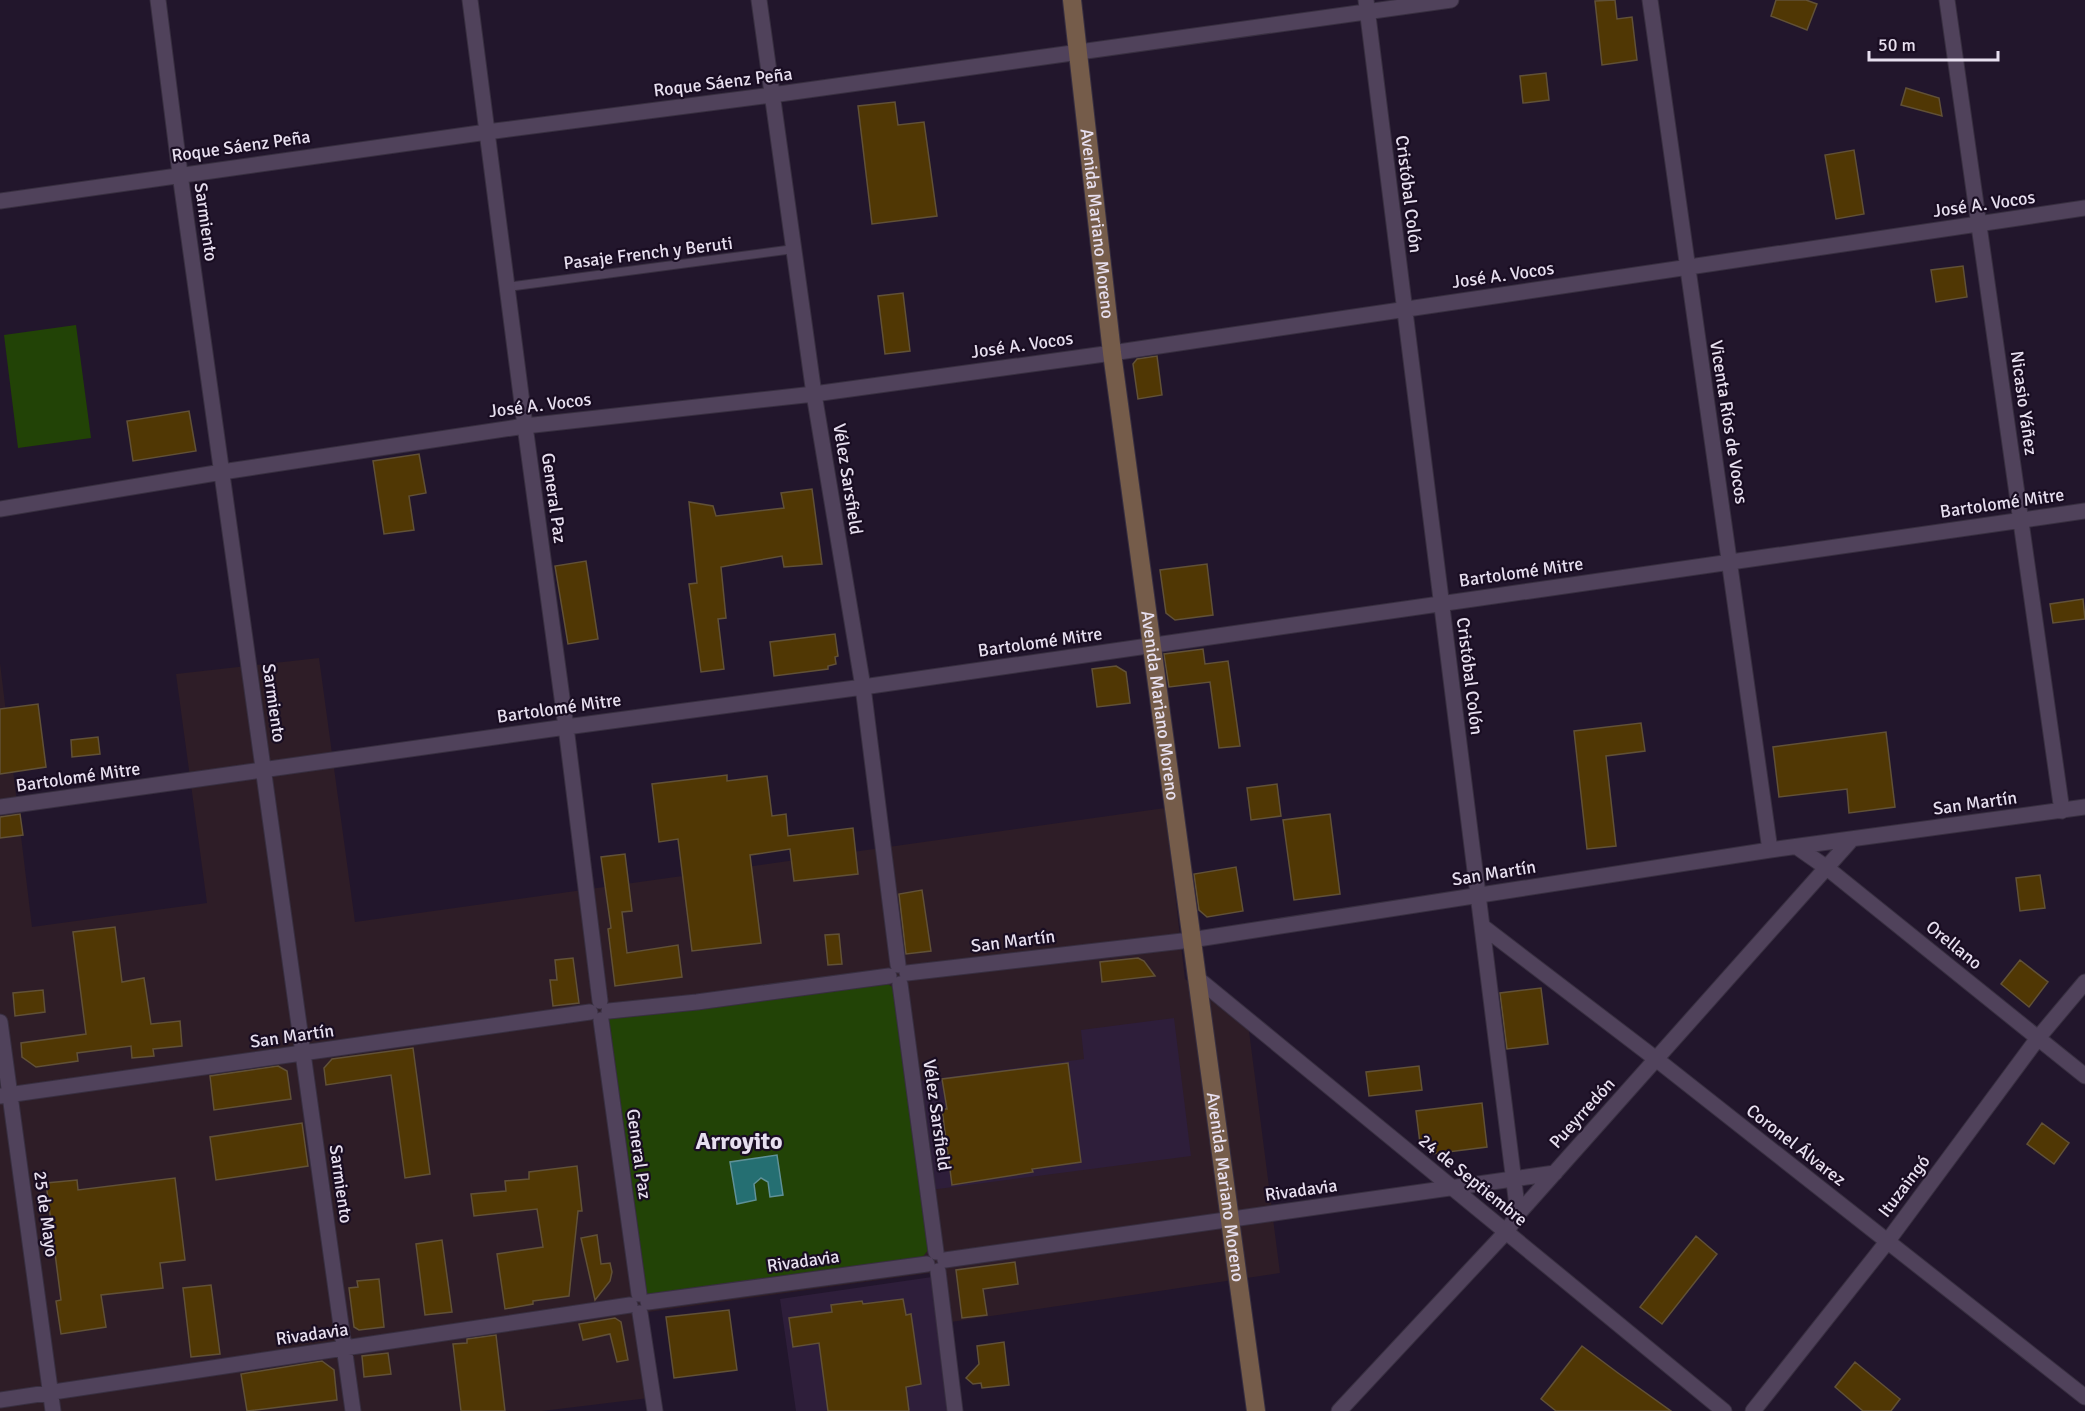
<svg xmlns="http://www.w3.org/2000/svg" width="2085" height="1411" font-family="Signika,sans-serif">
	<rect width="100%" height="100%" fill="#22162c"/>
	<path fill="#2e1d27" d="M319 658 355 922 1165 808 1185 979 1249 1031 1280 1273 951 1322 944 1271 634 1314 649 1398 542 1411H0V663L32 927 207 903 176 674Z"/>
	<path fill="#2e1e3a" d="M1174 1018 1191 1156 930 1190 917 1081 1084 1059 1081 1030Z
		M932 1277 951 1411H909L906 1387 921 1384 911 1315H906L903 1299 863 1304 862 1301 832 1305 833 1312 789 1319 793 1347 819 1343 828 1411H796L780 1299Z"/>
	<path fill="#224306" d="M76 325 91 438 18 448 4 335Z
		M886 983 894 988 929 1249 921 1259 652 1296 643 1291 606 1022 612 1016Z"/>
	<path fill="#256f72" stroke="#5f9198" stroke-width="1.5" d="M777 1155 783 1195 770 1197 768 1182 761 1178 754 1184 756 1200 737 1204 730 1162Z"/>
	<path fill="#503704" stroke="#615137" stroke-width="1.5" d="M1615 0 1617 19 1632 17 1637 60 1602 65 1595 1Z
		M1776 0H1806L1817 4 1807 30 1771 16Z
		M1546 73 1549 100 1523 103 1520 76Z
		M1906 88 1939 98 1942 116 1901 105Z
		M895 102 898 125 924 122 937 216 872 224 858 106Z
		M1854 150 1864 214 1836 219 1825 155Z
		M1963 266 1967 297 1936 302 1931 270Z
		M903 293 910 351 885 354 878 296Z
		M1157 356 1162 395 1138 399 1133 364 1137 359Z
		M189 411 196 451 133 461 127 421Z
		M419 454 426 493 409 496 414 530 384 534 373 461Z
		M812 489 822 564 784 567 782 556 721 567 726 618 718 619 724 669 701 672 689 584 697 583 689 502 713 506 716 516 784 508 781 493Z
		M586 561 598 639 568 644 555 566Z
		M1207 564 1213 615 1175 620 1166 613 1160 570Z
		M2083 599 2085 619 2053 623 2050 604Z
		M835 634 838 656 835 657 836 664 828 666V669L774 676 770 642Z
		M1203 649 1205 664 1228 661 1240 746 1219 748 1210 682 1169 687 1164 654Z
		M1116 666 1126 672 1130 703 1097 707 1092 669Z
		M38 704 46 767 0 774V709Z
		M1641 723 1645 751 1606 756 1616 846 1587 849 1574 731Z
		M1886 732 1895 807 1849 813 1847 789 1779 797 1773 747Z
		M98 737 100 754 72 757 71 740Z
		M727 775V781L767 776 772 816 786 814 788 836 853 828 858 874 794 881 790 849 750 855 761 943 692 951 678 839 659 842 652 784Z
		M1277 784 1281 816 1251 820 1247 788Z
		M20 814 23 835 0 838V817Z
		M1330 814 1340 894 1294 900 1283 820Z
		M625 854 632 911 622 912 627 953 678 945 682 977 615 986 608 929 611 928 601 857Z
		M1236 867 1243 911 1207 917 1199 910 1194 874Z
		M2040 875 2045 908 2020 911 2016 878Z
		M922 890 931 951 906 954 899 894Z
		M115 927 122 982 144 978 151 1024 180 1021 182 1046 153 1049 154 1056 132 1058 131 1046 77 1053 78 1061 36 1067 22 1057 21 1043 86 1034 73 932Z
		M839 934 842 964 828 965 825 935Z
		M573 958 579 1003 553 1006 550 980H557L555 960Z
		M1138 958 1144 961 1155 976 1102 982 1100 962Z
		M2020 960 2048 982 2029 1007 2001 984Z
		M1541 988 1548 1044 1507 1049 1500 993Z
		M43 990 45 1012 15 1016 13 993Z
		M413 1048 430 1174 405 1178 391 1075 326 1085 324 1068 332 1059Z
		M1068 1063 1081 1162 1032 1169 1033 1172 952 1185 942 1109H947L942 1079Z
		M278 1066 287 1071 291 1099 214 1110 210 1076Z
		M1419 1066 1422 1090 1369 1096 1366 1072Z
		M1482 1103 1487 1147 1432 1154 1430 1142 1420 1143 1416 1111Z
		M302 1123 308 1166 216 1180 210 1137Z
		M2042 1123 2069 1143 2054 1164 2027 1144Z
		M577 1166 582 1211H578L569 1296 533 1301V1304L505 1309 497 1254 543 1247 537 1209 474 1216 471 1194 506 1191 505 1181 529 1179V1172Z
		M175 1178 185 1260 160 1263 163 1288 101 1295 106 1327 61 1334 56 1301 61 1300 46 1183 77 1180 78 1190Z
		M597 1235 601 1264 610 1263 612 1272 610 1281 595 1300 581 1238Z
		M1696 1236 1717 1254 1662 1324 1640 1307Z
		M442 1240 452 1312 425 1315 416 1244Z
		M1015 1262 1018 1284 983 1289 987 1315 962 1318 956 1270Z
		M379 1279 384 1327 359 1330 354 1327 349 1288 358 1287 357 1281Z
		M211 1285 220 1354 191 1357 183 1288Z
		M903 1299 906 1315 911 1314 921 1384 906 1387 909 1411H828L819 1343 793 1347 789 1318 832 1312 831 1305 862 1301 863 1304Z
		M729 1310 737 1370 674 1378 666 1317Z
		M615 1318 621 1322 628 1360 617 1362 610 1334 583 1340 579 1324Z
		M496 1335 505 1411H461L453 1344 467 1343V1339Z
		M1004 1342 1009 1385 982 1388 981 1383 973 1384 966 1378 979 1364 977 1346Z
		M1582 1346 1618 1373 1671 1411H1556L1541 1399Z
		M388 1353 391 1374 364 1377 362 1356Z
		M322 1361 334 1370 337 1400 247 1411 241 1374Z
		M1855 1362 1900 1399 1891 1411H1863L1835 1387Z"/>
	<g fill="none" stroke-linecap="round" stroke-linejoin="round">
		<defs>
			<path id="service" d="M507 287 794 249"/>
			<path id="minor" d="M158 0 180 174 353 1411
				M470 0 525 426 566 727 600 1001
				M759 0 814 394 863 687 898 965
				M1366 0 1518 1214
				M1650 0C1688 284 1731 567 1770 850
				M1947 0 2062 811
				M0 201 487 132 772 95 1451 0
				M0 509 222 472 525 426 814 394 1112 353 2085 208
				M0 807 566 727 863 687 2085 511
				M1797 847 1827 868 2085 1076
				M1482 926 1656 1059 2085 1397
				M907 973 1191 940 1770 850 2085 807
				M1197 978 1724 1411
				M900 984 936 1252
				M609 1011 697 1002 889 976
				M601 1020 639 1294
				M0 1022 53 1411
				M0 1096 590 1012
				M945 1260 1555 1173
				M938 1271 955 1411
				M648 1302 927 1264
				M640 1313 655 1411
				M0 1400 630 1305
				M1339 1411 1506 1232 1518 1214 1852 839
				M1753 1411 1887 1242 2038 1038 2085 982"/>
			<g id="secondary">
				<path id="s1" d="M1072 0 1112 353 1256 1411"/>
			</g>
		</defs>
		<use href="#service" stroke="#382f40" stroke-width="10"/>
		<use href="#minor" stroke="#382f40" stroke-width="17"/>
		<use href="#secondary" stroke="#382f40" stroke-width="20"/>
		<use href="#service" stroke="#50425b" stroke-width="8"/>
		<use href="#minor" stroke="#50425b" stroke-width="15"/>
		<use href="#secondary" stroke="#755c4a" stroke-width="18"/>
	</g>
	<g text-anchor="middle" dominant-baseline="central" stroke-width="4.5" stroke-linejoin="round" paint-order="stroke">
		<g font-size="18" fill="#e7dfef" stroke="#190d22">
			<text transform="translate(723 82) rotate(-7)">Roque Sáenz Peña</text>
			<text transform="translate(241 146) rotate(-8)">Roque Sáenz Peña</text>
			<text transform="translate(1409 194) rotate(83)">Cristóbal Colón</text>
			<text transform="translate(1984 204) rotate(-8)">José A. Vocos</text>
			<text transform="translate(206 222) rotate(82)">Sarmiento</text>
			<text stroke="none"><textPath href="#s1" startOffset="225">Avenida Mariano Moreno</textPath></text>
			<text transform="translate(648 253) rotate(-7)">Pasaje French y Beruti</text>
			<text transform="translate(1503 275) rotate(-8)">José A. Vocos</text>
			<text transform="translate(1022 345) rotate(-8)">José A. Vocos</text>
			<text transform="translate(2024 403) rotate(82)">Nicasio Yáñez</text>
			<text transform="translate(540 405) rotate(-7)">José A. Vocos</text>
			<text transform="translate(1729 422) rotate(81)">Vicenta Ríos de Vocos</text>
			<text transform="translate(848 479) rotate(81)">Vélez Sarsfield</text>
			<text transform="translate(554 498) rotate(82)">General Paz</text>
			<text transform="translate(2002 503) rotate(-8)">Bartolomé Mitre</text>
			<text transform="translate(1521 572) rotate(-8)">Bartolomé Mitre</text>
			<text transform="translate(1040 642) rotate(-8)">Bartolomé Mitre</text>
			<text transform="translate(1470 676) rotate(83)">Cristóbal Colón</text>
			<text transform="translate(274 703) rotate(82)">Sarmiento</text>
			<text stroke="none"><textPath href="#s1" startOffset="711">Avenida Mariano Moreno</textPath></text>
			<text transform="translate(559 708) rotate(-8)">Bartolomé Mitre</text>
			<text transform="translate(78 777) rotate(-8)">Bartolomé Mitre</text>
			<text transform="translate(1975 803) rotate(-8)">San Martín</text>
			<text transform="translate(1494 873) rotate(-9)">San Martín</text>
			<text transform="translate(1013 941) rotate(-7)">San Martín</text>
			<text transform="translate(1954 945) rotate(39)">Orellano</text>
			<text transform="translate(292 1036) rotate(-8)">San Martín</text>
			<text transform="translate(1582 1113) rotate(-48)">Pueyrredón</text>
			<text transform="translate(937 1115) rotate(82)">Vélez Sarsfield</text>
			<text transform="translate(1796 1145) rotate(38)">Coronel Álvarez</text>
			<text transform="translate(639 1154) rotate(82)">General Paz</text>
			<text transform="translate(1473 1180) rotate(39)">24 de Septiembre</text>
			<text transform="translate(341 1184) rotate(82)">Sarmiento</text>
			<text transform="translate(1904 1186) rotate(-53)">Ituzaingó</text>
			<text stroke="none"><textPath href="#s1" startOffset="1197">Avenida Mariano Moreno</textPath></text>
			<text transform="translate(1301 1190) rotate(-8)">Rivadavia</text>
			<text transform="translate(46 1214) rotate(82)">25 de Mayo</text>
			<text transform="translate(803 1261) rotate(-8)">Rivadavia</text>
			<text transform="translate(312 1334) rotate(-8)">Rivadavia</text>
		</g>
		<g font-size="24" font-weight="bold" fill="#e7dfef" stroke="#190d22">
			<text x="739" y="1141">Arroyito</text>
		</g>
	</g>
	<path d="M1869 51v9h129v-9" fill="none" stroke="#e7dfef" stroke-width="3"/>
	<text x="1878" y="51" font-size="18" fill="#e7dfef" stroke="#190d22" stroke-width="4.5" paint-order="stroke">50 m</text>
</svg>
